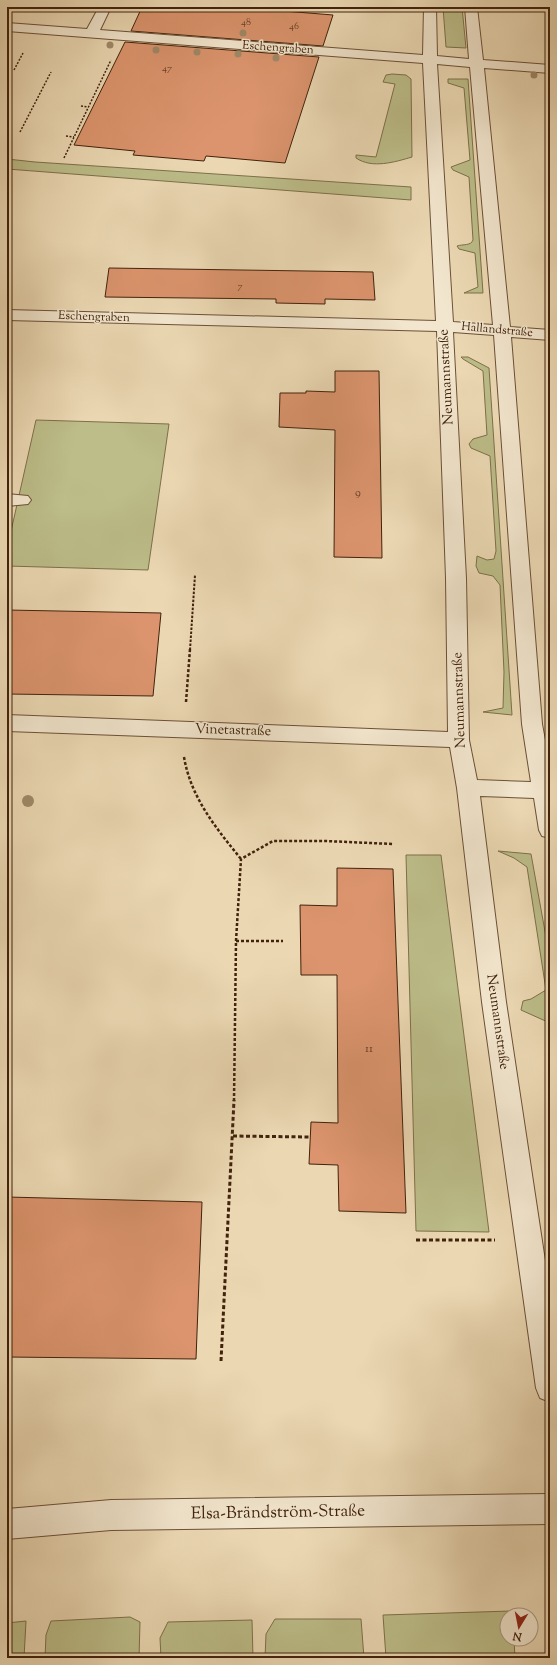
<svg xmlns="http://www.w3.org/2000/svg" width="557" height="1665" font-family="'Sorts Mill Goudy',serif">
	<rect width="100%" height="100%" fill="#ebd8b3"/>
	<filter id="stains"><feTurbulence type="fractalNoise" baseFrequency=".005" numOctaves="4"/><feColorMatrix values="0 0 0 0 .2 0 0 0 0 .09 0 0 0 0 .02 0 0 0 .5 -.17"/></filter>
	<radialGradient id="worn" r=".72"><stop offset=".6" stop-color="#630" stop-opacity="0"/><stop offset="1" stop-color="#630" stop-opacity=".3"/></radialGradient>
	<path fill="#bcbd89" stroke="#7e704a" d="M443 7H462L466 48 446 47Z
		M392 74 406 75 411 79 412 157C395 162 372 169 356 158V155L376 157 395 84 383 82 386 75Z
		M448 79H468L483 293H464L478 287 475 253 459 249 457 246C463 244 471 246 473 240L469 177 453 170 451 167 470 160 464 88 448 83Z
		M7 159 35 162 411 187V200L7 169Z
		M461 357H468L489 368 512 715 483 712 503 708 504 672 500 585 493 576 479 573 476 566 477 556 487 560 494 559 496 551 490 456 471 448 469 444 473 439 487 435 483 371 463 359Z
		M36 420 169 424 148 570 7 566V549Z
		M498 851 531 854 550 959V1023L521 1010 523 1001 531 999 546 990 527 867 514 858Z
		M406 855H441L489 1232 416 1231Z
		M511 1611 512 1615H507V1639H514L515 1658H386L383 1615Z
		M130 1617 140 1622 139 1658H45L46 1635 51 1621Z
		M275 1619H361L364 1658H265L266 1634Z
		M252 1620 253 1658H161L160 1638 168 1622Z
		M26 1621 24 1658H7V1623Z"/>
	<path fill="#db946d" stroke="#41220c" d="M142 7H234L333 15 323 46 131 31Z
		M125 42 319 57 285 163 206 156 204 161 133 155 135 151 74 145Z
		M109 268 373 272 375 300 325 299V304L276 303V299L105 297Z
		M335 371H379L382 558 334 557 335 430 279 427 280 393H306V391L335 392Z
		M7 610 161 613 153 696 7 694Z
		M337 868 393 869 406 1213 339 1211 338 1165 309 1164 311 1122 338 1123 337 975H301L300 905 337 906Z
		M7 1197 202 1202 196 1359 7 1357Z"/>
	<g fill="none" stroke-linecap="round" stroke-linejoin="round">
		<defs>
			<path id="minor" d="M99 7H111L100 30 423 55 424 7H436L437 56 469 59 465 7H477L483 60 550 65V73L484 68 510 327 550 330V340L511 337 542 724 550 767V838L542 836 539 830 534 798 480 796 506 1002 550 1294V1402L540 1398 536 1388 482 1002 457 788 450 747 7 731V715L448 732 446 578 437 331 7 320V310L436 321 423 63 7 31V23L87 29ZM437 64 470 67 493 325 453 322ZM453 332 494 335 522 724 531 782 477 780 469 740 466 578Z
				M7 494 28 496 31 500 28 504 7 506Z
				M550 1494V1524L111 1530 7 1539V1509L111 1500Z"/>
		</defs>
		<use href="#minor" stroke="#6c5036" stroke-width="2"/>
		<path stroke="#41220c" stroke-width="1.5" stroke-dasharray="2 1.5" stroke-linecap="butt" d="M365 7 403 10
			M14 70 23 53
			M81 106 89 107
			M20 132 51 72
			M66 136 74 137
			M64 158 111 60"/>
		<path stroke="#41220c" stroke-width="2" stroke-dasharray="2.5 1.5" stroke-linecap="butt" d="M190 650 195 575"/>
		<path stroke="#41220c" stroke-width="2.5" stroke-dasharray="3 2" stroke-linecap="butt" d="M186 702 190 649
			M184 757C191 798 216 828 241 859
			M236 941H283
			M234 1101 236 941 241 859 273 841H325L393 844"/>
		<path stroke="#41220c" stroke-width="3" stroke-dasharray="4 2.5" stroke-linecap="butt" d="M233 1136 310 1137
			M416 1240H495
			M221 1361 234 1100"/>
		<use href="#minor" fill="#f2e6ce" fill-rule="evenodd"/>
	</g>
	<g fill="#9f8968">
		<circle cx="243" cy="33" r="3.5"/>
		<circle cx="110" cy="45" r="3.5"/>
		<circle cx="156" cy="50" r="3.5"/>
		<circle cx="197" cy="52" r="3.5"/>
		<circle cx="238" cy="54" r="3.5"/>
		<circle cx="276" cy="58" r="3.5"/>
		<circle cx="534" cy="75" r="3.5"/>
		<circle cx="28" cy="801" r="6"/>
	</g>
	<g text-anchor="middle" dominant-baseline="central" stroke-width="3" stroke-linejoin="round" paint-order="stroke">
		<g font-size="10" fill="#683e24">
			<text x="246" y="22">48</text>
			<text x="294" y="26">46</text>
			<text x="167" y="68">47</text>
			<text x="240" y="286">7</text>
		</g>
		<g font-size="12" fill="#41220c" stroke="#f2e6ce">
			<text transform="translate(278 48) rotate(4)">Eschengraben</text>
			<text transform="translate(94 317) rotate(2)">Eschengraben</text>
			<text transform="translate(497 330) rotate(5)">Hallandstraße</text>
		</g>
		<g font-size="12" fill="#683e24">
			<text x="358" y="493">9</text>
			<text x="369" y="1049">11</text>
		</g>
		<g font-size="14" fill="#41220c" stroke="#f2e6ce">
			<text transform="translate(447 377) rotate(-93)">Neumannstraße</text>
			<text transform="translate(460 700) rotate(-92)">Neumannstraße</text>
			<text transform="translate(233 731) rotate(2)">Vinetastraße</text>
			<text transform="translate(497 1022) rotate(82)">Neumannstraße</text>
		</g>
		<g font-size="17" fill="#41220c" stroke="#f2e6ce">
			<text transform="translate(278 1513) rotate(-1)">Elsa-Brändström-Straße</text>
		</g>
	</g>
	<rect width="557" height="1665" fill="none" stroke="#ebd8b3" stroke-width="24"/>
	<rect x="8" y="8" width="541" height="1649" fill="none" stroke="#41220c" stroke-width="2"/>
	<rect x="12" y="12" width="533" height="1641" fill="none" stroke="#41220c"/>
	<g transform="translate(519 1627) rotate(190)"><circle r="19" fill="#f2e6ce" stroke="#ab9880"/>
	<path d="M0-3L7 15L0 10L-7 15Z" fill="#8f2418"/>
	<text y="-6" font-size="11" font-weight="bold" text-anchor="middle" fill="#41220c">N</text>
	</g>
	<rect width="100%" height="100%" filter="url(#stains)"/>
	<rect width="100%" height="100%" fill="url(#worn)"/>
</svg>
